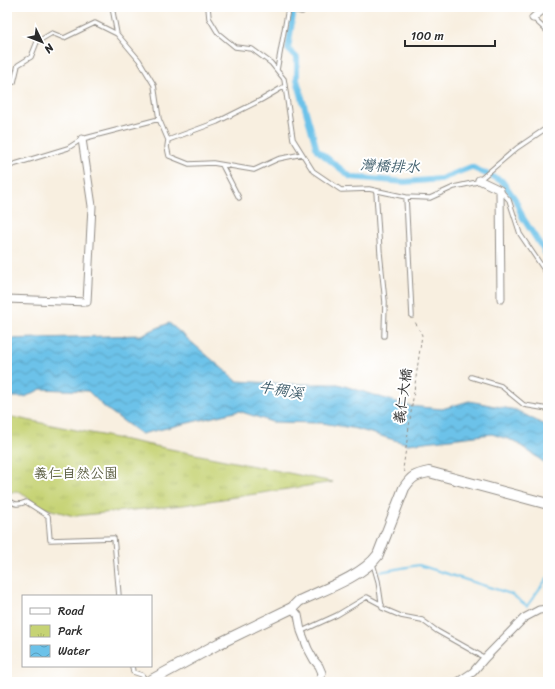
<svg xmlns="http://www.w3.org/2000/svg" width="555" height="689" font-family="Sriracha,'LXGW WenKai TC',sans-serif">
	<defs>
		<pattern id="park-tufts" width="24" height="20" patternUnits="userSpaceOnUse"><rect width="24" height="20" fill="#c6d374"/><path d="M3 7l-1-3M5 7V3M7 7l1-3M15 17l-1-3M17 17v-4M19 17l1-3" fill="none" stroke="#aab565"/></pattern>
		<pattern id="water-waves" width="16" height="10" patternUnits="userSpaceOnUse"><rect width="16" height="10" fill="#6cc2e9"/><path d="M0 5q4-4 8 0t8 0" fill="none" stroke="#599ebd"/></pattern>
	</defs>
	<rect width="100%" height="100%" fill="#fff"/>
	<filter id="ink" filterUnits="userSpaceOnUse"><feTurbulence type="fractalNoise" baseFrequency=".025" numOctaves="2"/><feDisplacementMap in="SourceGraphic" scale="8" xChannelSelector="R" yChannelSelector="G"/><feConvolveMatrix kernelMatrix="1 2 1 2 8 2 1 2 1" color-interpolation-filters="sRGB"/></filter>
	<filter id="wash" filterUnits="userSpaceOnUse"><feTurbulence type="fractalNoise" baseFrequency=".012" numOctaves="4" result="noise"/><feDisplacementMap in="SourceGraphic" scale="16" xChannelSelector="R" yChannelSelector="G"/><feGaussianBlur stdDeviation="0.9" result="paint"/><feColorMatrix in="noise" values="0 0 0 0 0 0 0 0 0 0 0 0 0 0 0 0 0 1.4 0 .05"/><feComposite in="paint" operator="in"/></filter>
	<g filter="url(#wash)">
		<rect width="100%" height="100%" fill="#f8efe0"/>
		<path fill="url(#park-tufts)" stroke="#787f50" d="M7 416 333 482 183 505 74 516 37 506 21 492H7Z"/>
		<path fill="url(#water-waves)" stroke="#4c768a" d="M169 323 237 381 289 384H338L409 406 442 409 469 401 516 410 548 427V465L514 441 492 434 408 444 357 429 323 423 272 422 239 411 141 434 104 407 88 391 41 389 25 397H7V339L141 335Z"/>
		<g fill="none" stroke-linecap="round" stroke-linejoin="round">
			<path stroke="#6cc2e9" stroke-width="2" d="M379 572 419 565 511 594 527 606 548 577"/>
			<path stroke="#6cc2e9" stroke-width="6" d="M294 7 288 49 297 58V80L317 150 351 177 405 182 441 179 471 167 502 181 515 199 523 218 548 257"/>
		</g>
	</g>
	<g filter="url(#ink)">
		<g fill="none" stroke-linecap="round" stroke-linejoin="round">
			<defs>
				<path id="lane" d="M112 7 117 34 139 60 154 85 159 119
					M208 7 209 18 218 33 235 47 252 49 271 63 284 79 293 139 313 171 341 190 369 189 406 197
					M288 8V9L302 12 307 7
					M533 18 548 32
					M277 70 288 9
					M7 84 14 82 18 65 31 57 37 42 52 33 64 38 95 23 117 34
					M285 86 261 100 217 122 168 140 167 147 169 156 189 164 213 163 254 170 278 159 302 154
					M7 165H12L68 148 82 139 159 119 168 140
					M222 165 239 198
					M376 191 380 253 385 302 384 336
					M501 191 509 200 520 234 545 271 548 272
					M412 316 406 197 430 198 454 187 477 182 517 148 548 127
					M471 377 501 386 524 405 548 409
					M7 499C15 504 16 506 26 502L48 516 50 540 114 538 119 596
					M373 564 378 581 382 608 401 616 422 620 437 631 485 658
					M302 631 337 615 367 597 382 605
					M132 666 133 672 142 675 147 682"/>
				<path id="street" d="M533 18 546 7
					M479 180 500 190 501 299
					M7 299 87 302 92 206 82 139
					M292 608 298 615 301 631 308 649 314 660 319 666 322 673 319 682
					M458 682 473 672 485 658 524 618 539 610 548 609"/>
				<path id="secondary" d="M148 682 218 644 292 608 299 601C323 590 363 576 378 555L404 488C412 476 415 475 429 472L548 504"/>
			</defs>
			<use href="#lane" stroke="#928d86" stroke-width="5.5"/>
			<use href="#street" stroke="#928d86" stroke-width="9"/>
			<use href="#secondary" stroke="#928d86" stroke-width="12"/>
			<path stroke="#928d86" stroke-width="1" stroke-dasharray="3 3" stroke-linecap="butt" d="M405 472 403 469 422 335 414 320"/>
			<use href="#lane" stroke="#fff" stroke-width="3.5"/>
			<use href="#street" stroke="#fff" stroke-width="7"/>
			<use href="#secondary" stroke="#fff" stroke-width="10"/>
		</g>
	</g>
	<g text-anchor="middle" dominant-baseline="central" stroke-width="4" stroke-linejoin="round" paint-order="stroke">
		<g font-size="14" fill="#2b2b2b" stroke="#fff">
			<text transform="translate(403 396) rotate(-82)">義仁大橋</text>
		</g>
		<g font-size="14" fill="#5a5d41" stroke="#fff">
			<text x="76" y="473">義仁自然公園</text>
		</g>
		<g font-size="15" font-style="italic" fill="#42606e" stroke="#fff">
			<text transform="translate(390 166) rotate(2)">灣橋排水</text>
			<text transform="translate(281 390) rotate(10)">牛稠溪</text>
		</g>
	</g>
	<rect width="555" height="689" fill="none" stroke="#fff" stroke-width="24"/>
	<rect x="22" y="595" width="130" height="72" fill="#ffffff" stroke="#aaaaaa"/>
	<rect x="30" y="608" width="20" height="6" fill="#ffffff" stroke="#aaaaaa"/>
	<text x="58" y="615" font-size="12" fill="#2b2b2b">Road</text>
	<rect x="30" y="625" width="20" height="12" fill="url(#park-tufts)" stroke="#aaaaaa"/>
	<text x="58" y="635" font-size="12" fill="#2b2b2b">Park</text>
	<rect x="30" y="645" width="20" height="12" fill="url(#water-waves)" stroke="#aaaaaa"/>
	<text x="58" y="655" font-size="12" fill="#2b2b2b">Water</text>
	<g transform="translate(42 42) rotate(133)" stroke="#ffffff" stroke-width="3" paint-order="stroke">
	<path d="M0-3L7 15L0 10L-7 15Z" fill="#2b2b2b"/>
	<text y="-6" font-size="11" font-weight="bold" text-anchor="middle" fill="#2b2b2b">N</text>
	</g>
	<path d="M405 40v6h90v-6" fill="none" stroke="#2b2b2b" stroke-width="2"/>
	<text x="411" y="40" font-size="12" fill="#2b2b2b" stroke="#ffffff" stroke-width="3" paint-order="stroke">100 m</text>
</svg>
